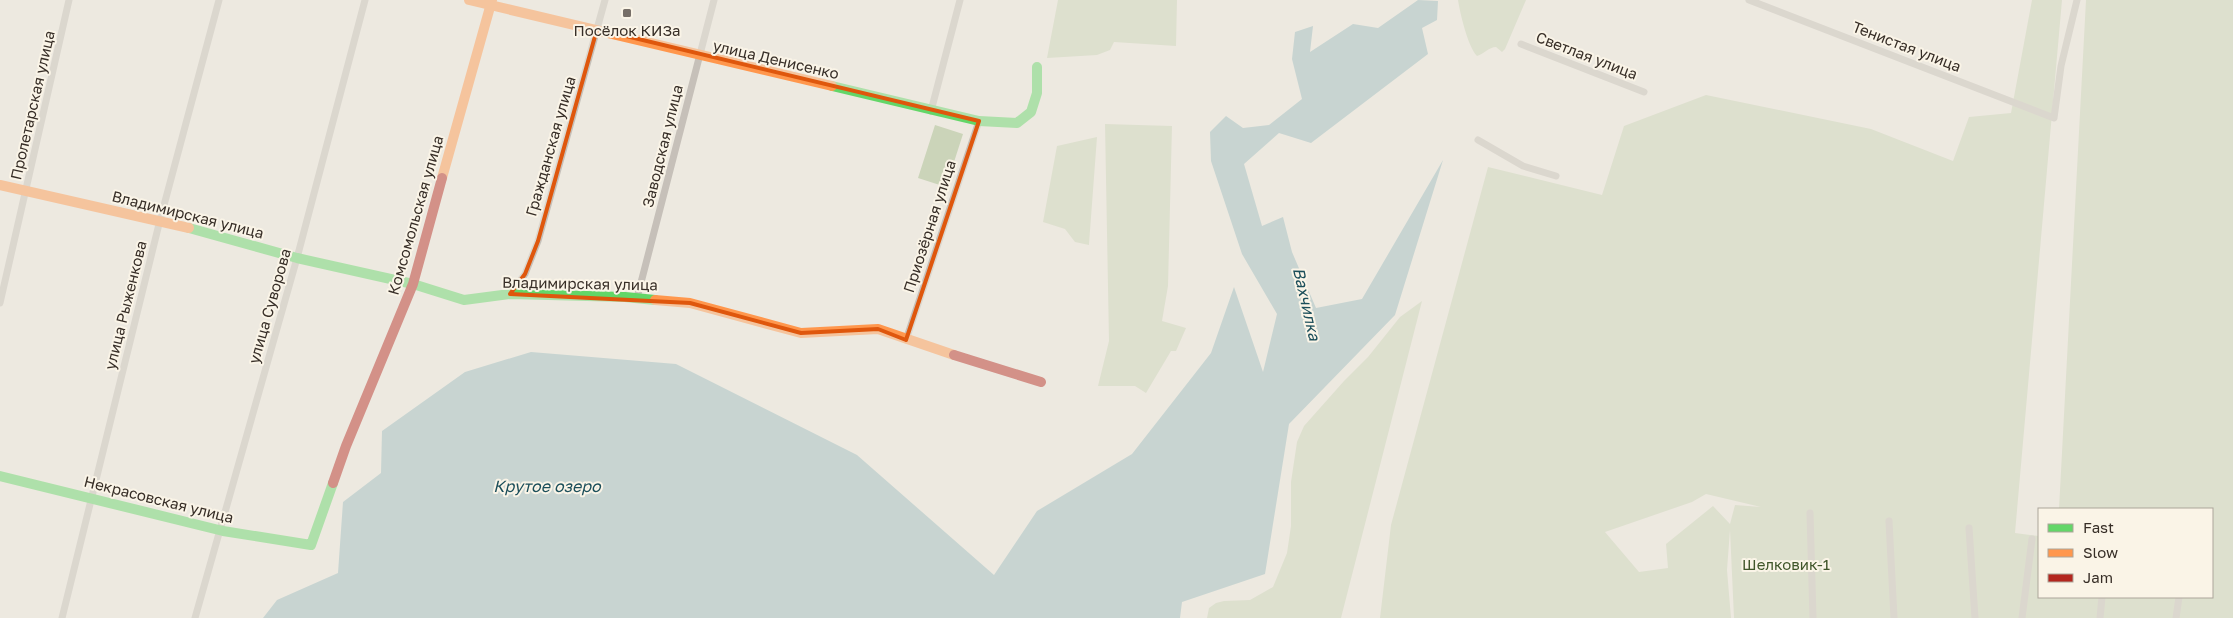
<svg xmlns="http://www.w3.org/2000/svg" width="2233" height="618" font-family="'Golos Text',sans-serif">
	<rect width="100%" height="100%" fill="#ede9e0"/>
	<path fill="#cbd4b9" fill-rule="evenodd" d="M1058 0H1177L1176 46 1114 42 1110 50 1097 55 1047 58Z
		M1458 0H1526L1505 49 1502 52 1496 47C1489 47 1484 54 1477 56 1468 47 1460 13 1458 0Z
		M2032 0H2062L2015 533 2039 536V597H2212V509H2059L2086 0H2233V618H1734L1730 530 1727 570 1731 618H1380L1391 525 1488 167 1602 195 1624 126 1706 95 1871 129 1953 161 1969 117 2011 113ZM1706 494 1761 507 1735 505 1730 524 1713 506 1666 544 1668 568 1639 572 1605 532 1692 502Z
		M1105 124 1172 126 1168 286 1162 321 1186 328 1176 351H1171L1146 393 1135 386H1098L1109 341Z
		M935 125 963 134 946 187 918 178Z
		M1097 137 1089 244V245L1075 242 1065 229 1043 222 1057 146Z
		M1422 301 1341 618H1207L1209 608 1216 603 1224 601 1250 600 1273 587 1287 553 1291 526V482L1297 442 1304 426 1344 381 1368 357 1400 317Z"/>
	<path fill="#9bbbbf" d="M1418 0 1438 1 1437 20 1422 28 1428 54 1311 143 1279 133 1244 164 1262 226 1283 217 1292 252 1316 308 1362 299 1443 160 1395 315 1289 424 1265 574 1182 602 1180 618H263L277 600 338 573 343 502 381 473 382 431 465 372 531 352 676 364 857 455 994 575 1037 511 1132 454 1211 353 1234 287 1263 372 1277 314 1242 254 1211 161 1210 132 1226 116 1243 128 1269 125 1302 99 1292 59 1295 32 1313 26 1310 52 1353 24 1378 28Z"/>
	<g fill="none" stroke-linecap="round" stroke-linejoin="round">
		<path stroke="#c6c0b9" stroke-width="7" d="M1749 0 2054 118 2061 66 2077 0
			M1521 44 1644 92
			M931 111 960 0
			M1478 140 1523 166 1556 176
			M510 294 525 274 538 241 605 0
			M637 298 714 0
			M0 303 69 0
			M906 340 979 121
			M1810 513 1813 618
			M1889 521 1894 618
			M1969 528 1975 618
			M62 618 160 220 219 0
			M195 618 297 258 365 0
			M2022 618 2032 539
			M2100 618 2102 597
			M2176 618 2179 597"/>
		<path stroke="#63d668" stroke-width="10" d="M832 86 979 121 1017 123 1031 112 1037 93V67
			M189 228 297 258 413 284 464 300 510 294 625 297 655 300
			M0 476 223 531 311 545 333 483"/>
		<path stroke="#ff974d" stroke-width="10" d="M469 0 832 86
			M442 178 492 0
			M0 185 189 228
			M655 300 690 303 801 333 878 329 954 355"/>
		<path stroke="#b3261e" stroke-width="10" d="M954 355 1041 382
			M333 483 346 446 413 284 442 178"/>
	</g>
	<path d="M0 0H2233V618H0ZM597 29 979 121 906 340 878 329 801 333 690 303 510 294 525 274 538 241Z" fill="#ede9e0" fill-opacity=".55" fill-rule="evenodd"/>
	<path fill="none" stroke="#df570d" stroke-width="4" stroke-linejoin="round" d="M597 29 979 121 906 340 878 329 801 333 690 303 510 294 525 274 538 241Z"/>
	<rect fill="#776f68" stroke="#faf4e7" stroke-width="2" x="622" y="8" width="10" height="10" rx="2.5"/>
	<g text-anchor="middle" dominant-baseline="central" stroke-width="4" stroke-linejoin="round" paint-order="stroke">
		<g font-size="15" fill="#372e27" stroke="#faf4e7">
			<text x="627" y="30">Посёлок КИЗа</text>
		</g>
		<g font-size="15" fill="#372e27" stroke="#faf4e7">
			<text transform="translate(1907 46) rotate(21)">Тенистая улица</text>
			<text transform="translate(1587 55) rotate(21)">Светлая улица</text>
			<text transform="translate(776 59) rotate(13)">улица Денисенко</text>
			<text transform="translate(32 105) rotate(-77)">Пролетарская улица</text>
			<text transform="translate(550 146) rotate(-74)">Гражданская улица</text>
			<text transform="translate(662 146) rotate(-76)">Заводская улица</text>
			<text transform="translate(188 214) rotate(14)">Владимирская улица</text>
			<text transform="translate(415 215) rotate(-74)">Комсомольская улица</text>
			<text transform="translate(929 226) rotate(-72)">Приозёрная улица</text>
			<text transform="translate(580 283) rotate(1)">Владимирская улица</text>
			<text transform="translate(125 305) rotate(-76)">улица Рыженкова</text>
			<text transform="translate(269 306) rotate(-74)">улица Суворова</text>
			<text transform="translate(159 499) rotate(14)">Некрасовская улица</text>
		</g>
		<g font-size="15" fill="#40562a" stroke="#faf4e7">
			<text x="1786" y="564">Шелковик-1</text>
		</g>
		<g font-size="16" font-style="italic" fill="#1b4e5a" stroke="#faf4e7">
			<text transform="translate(1307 304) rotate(77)">Вахчилка</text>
			<text x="547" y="486">Крутое озеро</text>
		</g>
	</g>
	<rect x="2038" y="508" width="175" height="90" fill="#faf4e7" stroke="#aca59a"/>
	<rect x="2048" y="524" width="25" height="8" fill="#63d668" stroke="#aca59a"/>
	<text x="2083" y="533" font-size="15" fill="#372e27">Fast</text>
	<rect x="2048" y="549" width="25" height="8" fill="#ff974d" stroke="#aca59a"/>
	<text x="2083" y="558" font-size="15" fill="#372e27">Slow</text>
	<rect x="2048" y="574" width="25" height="8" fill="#b3261e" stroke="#aca59a"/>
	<text x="2083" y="583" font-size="15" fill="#372e27">Jam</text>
</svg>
